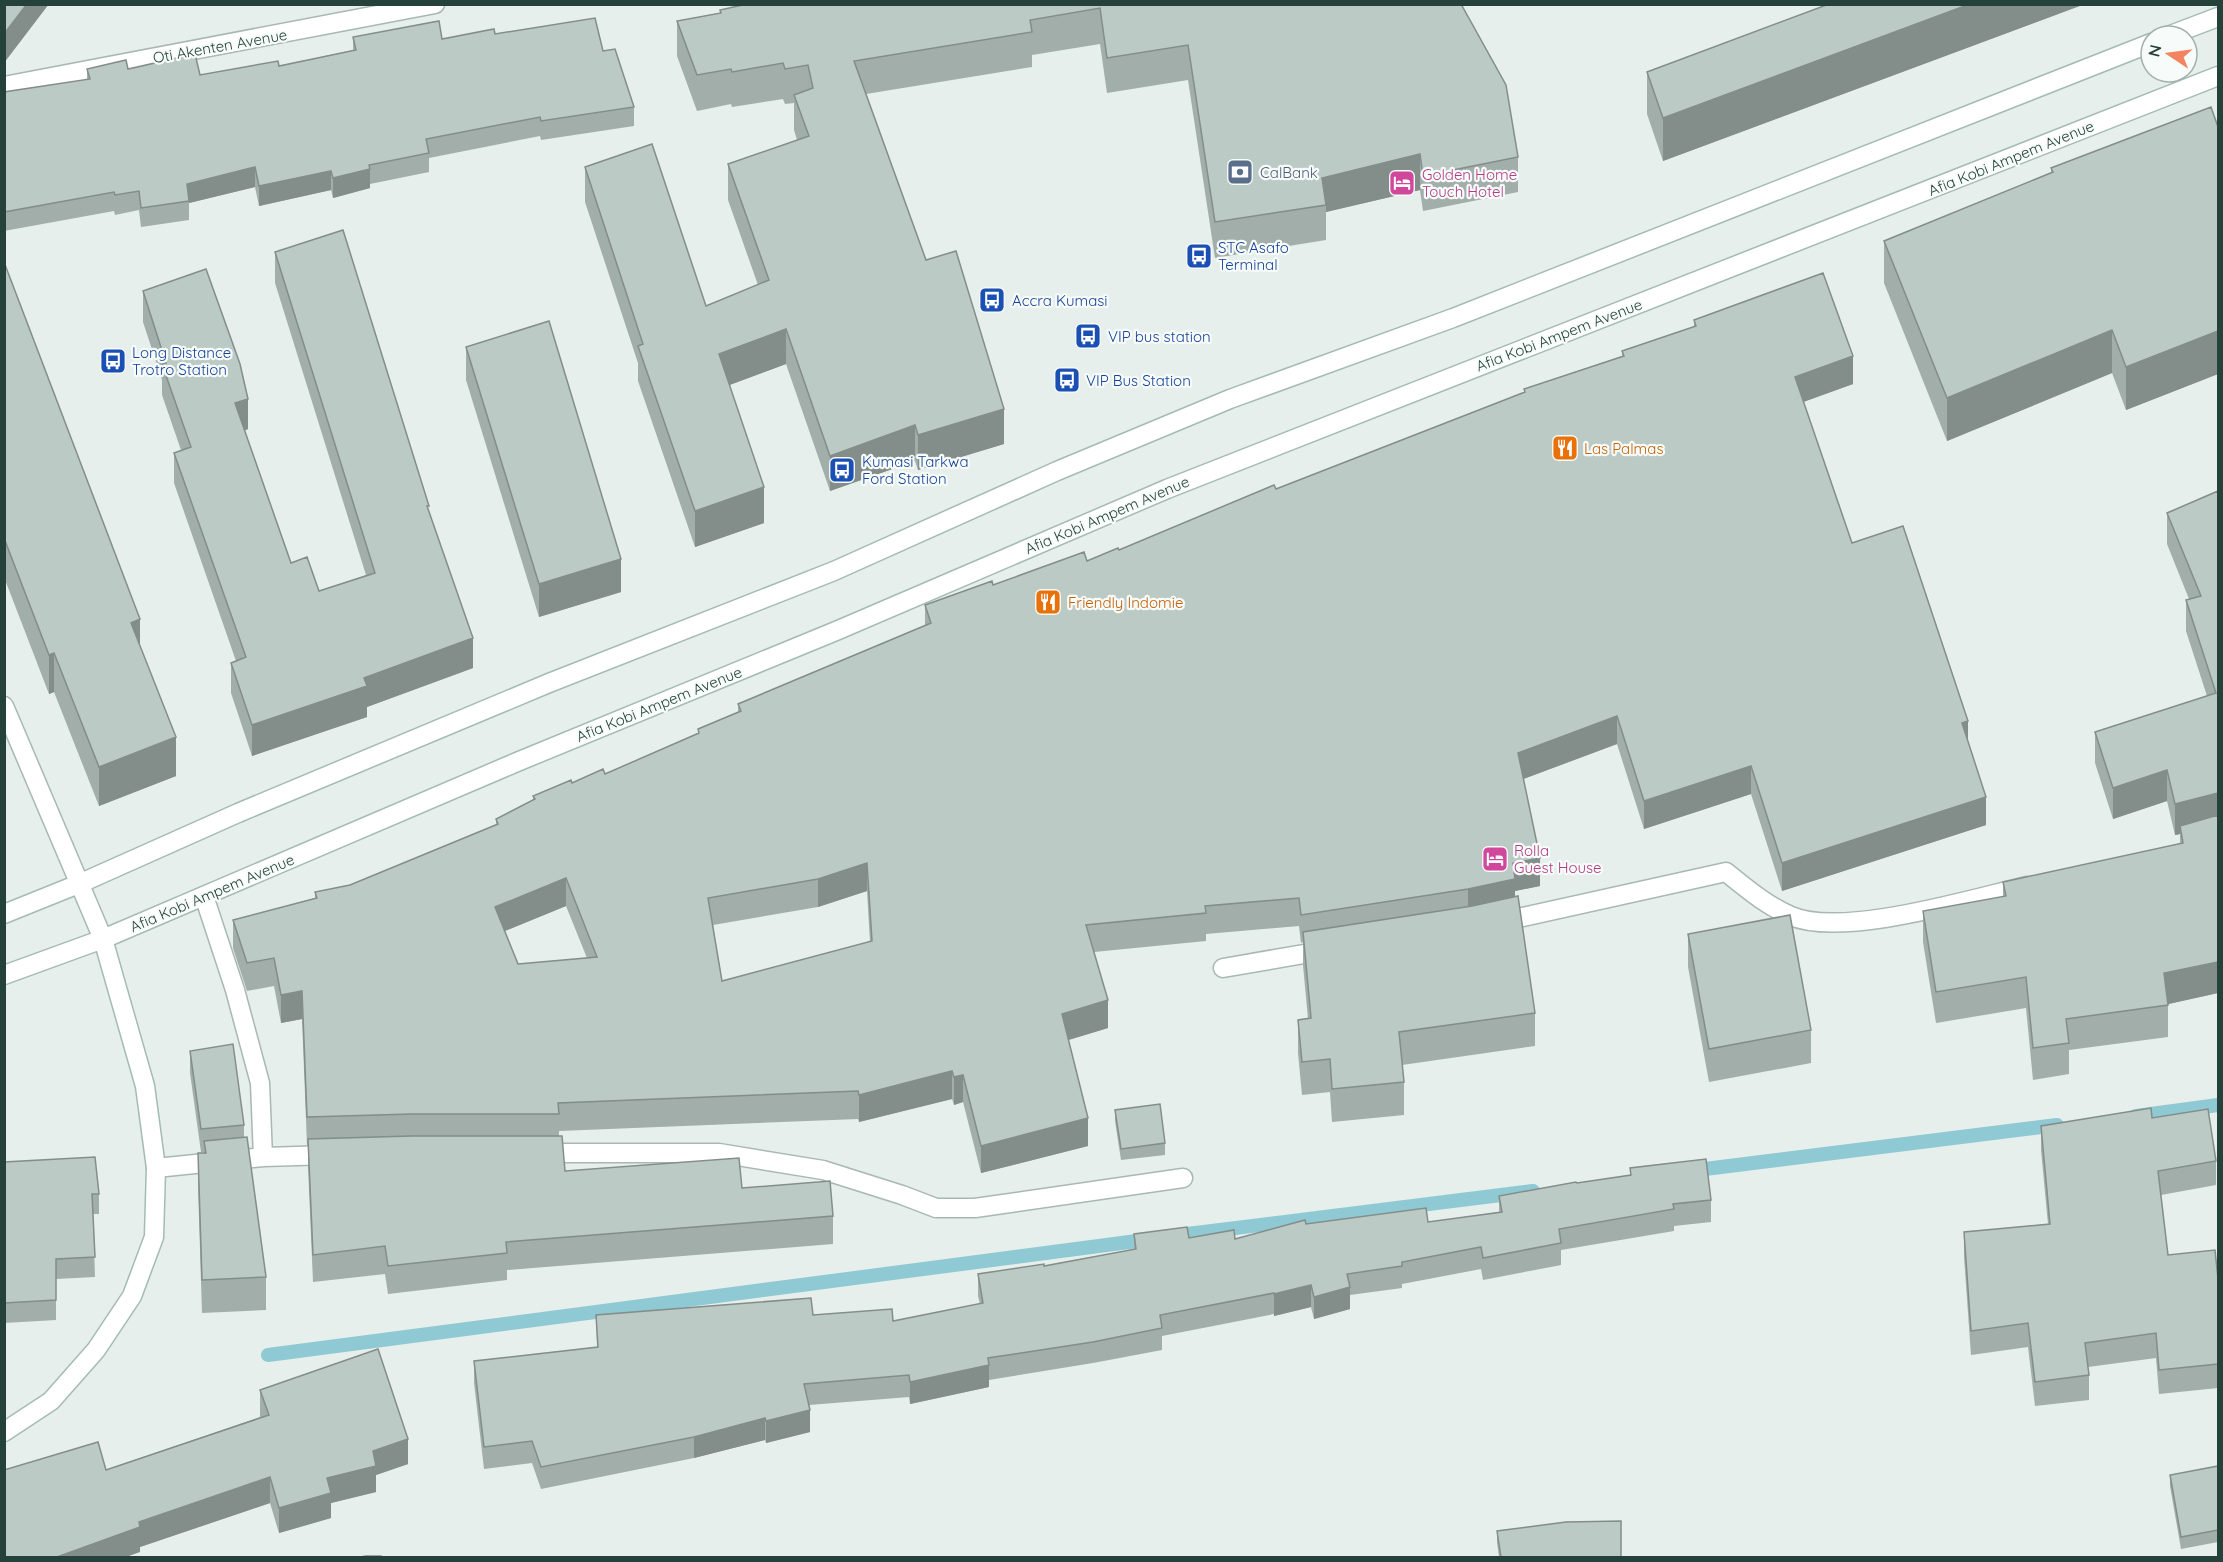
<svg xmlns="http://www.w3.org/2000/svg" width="2223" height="1562" font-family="Quicksand,sans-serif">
	<rect width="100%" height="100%" fill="#e6efeb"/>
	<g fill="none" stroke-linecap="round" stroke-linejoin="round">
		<path stroke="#8ec9d4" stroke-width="14" d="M2136 1116 2218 1105
			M1689 1171 2057 1125
			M1171 1236 1533 1191
			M268 1355 1152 1239"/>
		<defs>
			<path id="street" d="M4 86 435 4
				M4 706 103 939
				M204 896 235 990 260 1083 263 1157
				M1500 922 1726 872C1746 888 1767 906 1791 916 1842 938 1971 899 2027 886
				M1223 968 1327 950
				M538 1153H719L823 1170 902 1195 936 1208H975L1183 1178
				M156 1168 263 1157 331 1155"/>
			<path id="secondary" d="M2168 36 2218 17
				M4 914 81 883 238 813 549 683 834 571 1057 471 1230 399 1453 318 2151 43
				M4 975 103 939 517 762 836 631 1167 489 2218 76
				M4 1432 51 1401 96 1350 132 1296 154 1237 156 1168 145 1086 103 939"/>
		</defs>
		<use href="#street" stroke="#a8b8b2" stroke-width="21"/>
		<use href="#secondary" stroke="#a4bbb3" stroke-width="21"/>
		<use href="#street" stroke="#fff" stroke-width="18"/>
		<use href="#secondary" stroke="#fff" stroke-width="18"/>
	</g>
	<path fill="#a1aea9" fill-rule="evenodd" d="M1461 4 1518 157V192L1423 211 1420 190 1326 212V240L1215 258 1188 80 1107 93 1100 44 1032 55V67L866 94 926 260 1004 444 918 470 915 461 830 491 786 364 729 385 764 523 695 547 638 381V363L585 202V167L706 306 758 285 728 200V164L797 140 794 130V103L785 104 783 99 732 107 731 104 697 111 677 56V21L720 13V10Z
		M1829 4H2085L1663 161 1647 114V72Z
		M495 34 603 51 634 107V126L541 140 540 136 429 158V172L370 184V188L333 198 331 190 259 206 255 187 189 203V220L141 227 139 210 115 215 114 211 4 231V92L87 80V69H128L200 75 279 66 353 50V37L442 39Z
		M2218 127V374L2126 410 2112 373 1947 441 1884 283V241L2051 173V168Z
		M275 252 429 511 473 668 367 707V717L252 756 231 693V663L236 661 174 483V453L181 450 162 395V380L143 322V291L248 429 244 431 291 563 319 591 366 575 275 283Z
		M4 262 140 647 176 776 99 806 54 692 49 694 4 577Z
		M1694 320 1853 384 1803 402 1852 543 1968 741 1986 825 1782 891 1751 794 1644 829 1617 744 1523 779 1540 886 1515 891V896L1535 1013V1046L1402 1065 1404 1082V1115L1332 1122 1330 1092 1302 1095 1298 1053V1020L1308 1019 1303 965V942L1301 943 1299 926 1206 934V941L1094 952 1108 1028 1068 1040 1088 1146 981 1173 963 1102 954 1105 952 1099 859 1122 858 1119 559 1131V1136L565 1171 742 1188 833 1216V1244L507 1270V1280L388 1294 385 1274 313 1282 308 1167V1145H307L302 1019 281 1023 274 986 247 991 233 948V920L315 898V892L350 885 496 825V819L533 800V796L572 783 605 774 698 733V729L738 712V704L925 626V605L993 585 1087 561 1119 550 1524 393V389L1622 356V351L1694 327ZM867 891 870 942 722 981 713 925 818 907ZM566 906 587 958 518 964 505 931Z
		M466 347 621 592 539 617 466 380Z
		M2218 491V993L2168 1004V1037L2069 1050V1074L2033 1080 2026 1008 1936 1023 1923 942V911L2003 897V882L2180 844V834L2175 835 2167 801 2113 819 2095 763V732L2207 696 2186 631V600L2189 599 2167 544V513Z
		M1688 934 1811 1030V1063L1709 1082 1688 967Z
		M190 1051 244 1125V1137L266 1277V1310L202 1313 198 1186V1153H204V1152H201L190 1073Z
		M1115 1110 1165 1143V1155L1121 1160 1115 1121Z
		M2152 1118 2216 1161V1185L2161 1195 2168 1255 2218 1279V1388L2159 1394 2156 1358 2088 1367 2089 1375V1400L2035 1406 2028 1347 1971 1355 1964 1257V1232L2048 1224 2041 1150V1126Z
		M4 1162 99 1194V1214H93L95 1277 56 1279V1320L4 1323Z
		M1630 1168 1711 1200V1222L1674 1226V1231L1561 1250V1265L1483 1280 1481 1269 1402 1284V1288L1350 1295V1309L1314 1319 1311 1307 1274 1316V1314L1162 1336V1350L1093 1363 989 1380V1387L910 1404 909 1397 809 1405 810 1432 766 1443 765 1440 694 1458 541 1489 532 1463 484 1469 474 1383V1361L597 1347 596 1315H813L893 1321 980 1304 978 1296V1274L1044 1266 1134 1249V1234L1189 1238 1235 1239 1306 1224 1428 1222 1499 1212V1196L1630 1175Z
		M260 1390 408 1464 376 1475V1492L331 1503V1518L279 1533 270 1503 140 1547V1552L106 1470 260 1417Z
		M2218 1466V1542L2181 1549 2170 1486V1475Z
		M1497 1531 1621 1557H1499L1497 1542Z"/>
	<path fill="#838d89" d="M27 4H49L4 63V34Z
		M1970 4H2085L1663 161V118Z
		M1420 154V190L1326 212V205L1322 178Z
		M255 167V187L189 203 187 184Z
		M370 169V188L333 198V178Z
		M331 171V190L259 206V186Z
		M786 329V364L719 389V354Z
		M2112 330V373L1947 441V398Z
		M2218 331V374L2126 410V367Z
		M1853 356V384L1795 405V377Z
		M248 399V429L235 434V403Z
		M1004 409V444L918 470V435Z
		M915 425V461L830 491V456Z
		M764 487V523L695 547V511Z
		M621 559V592L539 617V584Z
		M140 619V659L131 623Z
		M473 638V668L367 707V717L252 756V725L364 678Z
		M54 653V692L49 694V655Z
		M1617 716V744L1518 781V753Z
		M1968 721V748L1962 723Z
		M176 737V776L99 806V767Z
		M1751 766V794L1644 829V801Z
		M2167 770V801L2113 819V788Z
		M2218 793V824L2180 826V834L2175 835V804Z
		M1986 797V825L1782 891V863Z
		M1540 858V886L1515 891V907L1468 917V889L1513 863Z
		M867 863V891L818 907V879Z
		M566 878V906L495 935V907Z
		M2218 962V993L2164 1005V973Z
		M302 991V1019L281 1023V995Z
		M1108 1000V1028L1062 1042V1014Z
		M952 1071V1099L859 1122V1095Z
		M963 1075V1102L954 1105V1077Z
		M1088 1118V1146L981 1173V1146Z
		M1311 1285V1307L1274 1316V1294Z
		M1350 1287V1309L1314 1319V1297Z
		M989 1365V1387L910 1404V1382Z
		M810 1410V1432L766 1443V1421Z
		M765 1418V1440L694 1458V1437Z
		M408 1439V1464L376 1475V1492L331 1503V1518L279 1533V1508L373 1451Z
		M270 1477V1503L140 1547V1552L126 1557H57L139 1522Z"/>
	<path fill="#bbcac4" stroke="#838d89" stroke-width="1.5" fill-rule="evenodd" d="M4 4H27L4 34Z
		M747 4H1461L1506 85 1518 157 1423 176 1420 154 1322 178 1326 205 1215 222 1188 45 1107 58 1100 8 1030 20 1032 32 854 61 926 260 956 251 1004 409 918 435 915 425 830 456 786 329 719 354 764 487 695 511 638 346 643 344 585 167 652 144 706 306 769 280 728 164 809 136 794 95 813 88 808 65 785 69 783 63 732 72 731 69 697 75 677 21 721 13 720 10Z
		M1829 4H1970L1663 118 1647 72Z
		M595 18 603 51 615 49 634 107 541 121 540 117 426 139 429 153 369 165 370 169 333 178 331 171 259 186 255 167 187 184 189 201 141 208 139 191 115 195 114 192 4 212V92L90 79 87 69 126 60 128 69 195 54 200 75 278 61 279 66 356 50 353 37 439 21 442 39 494 29 495 34Z
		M2211 107 2218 127V331L2126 367 2112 330 1947 398 1884 241 2053 172 2051 168Z
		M343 230 429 506H427L473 638 364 678 367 686 252 725 231 663 246 657 174 453 191 447 162 364 166 363 143 291 206 269 240 364 248 399 235 403 291 563 307 557 319 591 375 573 275 252Z
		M4 262 140 619 131 623 176 737 99 767 54 653 49 655 4 538Z
		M1823 273 1853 356 1795 377 1852 543 1903 526 1968 721 1962 723 1986 797 1782 863 1751 766 1644 801 1617 716 1518 753 1540 858 1513 863 1515 879 1468 889 1301 915 1299 898 1205 906 1206 913 1086 925 1108 1000 1062 1014 1088 1118 981 1146 963 1075 954 1077 952 1071 859 1095 858 1091 558 1103 559 1114H412L307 1117 302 991 281 995 274 958 247 963 233 920 317 898 315 892 350 885 498 824 496 819 535 799 533 796 571 780 572 783 603 769 605 774 699 733 698 729 741 711 738 704 931 623 925 605 992 581 993 585 1084 552 1087 561 1118 548 1119 550 1274 485 1276 489 1525 392 1524 389 1624 356 1622 351 1696 326 1694 320ZM867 863 872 941 722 981 708 898 818 879ZM566 878 597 957 518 964 495 907Z
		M549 321 621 559 539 584 466 347Z
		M2218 491V793L2175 804 2167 770 2113 788 2095 732 2216 693 2186 600 2201 596 2167 513Z
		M2218 815V962L2164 973 2168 1005 2066 1019 2069 1043 2033 1048 2026 977 1936 992 1923 911 2006 896 2003 882 2183 843 2180 826Z
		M1518 896 1535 1013 1399 1032 1404 1082 1332 1089 1330 1059 1302 1062 1298 1020 1311 1018 1303 932 1472 906Z
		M1790 915 1811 1030 1709 1049 1688 934Z
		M233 1044 244 1125 201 1129 190 1051Z
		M1160 1104 1165 1143 1121 1149 1115 1110Z
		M2151 1108 2152 1118 2208 1109 2216 1161 2158 1171 2168 1255 2215 1250 2218 1279V1364L2159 1370 2156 1333 2085 1343 2089 1375 2035 1382 2028 1323 1971 1331 1964 1232 2050 1224 2041 1126Z
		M412 1136H562L565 1171 739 1158 742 1188 830 1181 833 1216 506 1242 507 1253 388 1266 385 1246 313 1255 308 1139Z
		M247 1137 266 1277 202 1280 198 1153H206L204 1141Z
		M95 1157 99 1194H92L95 1257 56 1259V1300L4 1303V1162Z
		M1706 1159 1711 1200 1673 1204 1674 1209 1559 1229 1561 1243 1483 1258 1481 1247 1402 1262V1266L1347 1274 1350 1287 1314 1297 1311 1285 1274 1294V1293L1160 1315 1162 1328 1093 1342 988 1358 989 1365 910 1382 909 1375 804 1384 810 1410 766 1421 765 1418 694 1437 541 1467 532 1441 484 1447 474 1361 598 1347 596 1315 811 1298 813 1315 892 1309 893 1321 983 1303 978 1274 1044 1264V1266L1136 1249 1134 1234 1187 1227 1189 1238 1234 1230 1235 1239 1305 1220 1306 1224 1426 1208 1428 1222 1502 1212 1499 1196 1576 1182 1577 1183 1631 1175 1630 1168Z
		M378 1349 408 1439 373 1451 376 1466 327 1478 331 1493 279 1508 270 1477 139 1522 140 1527 57 1557H4V1470L98 1442 106 1470 269 1415 260 1390Z
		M2218 1466V1530L2181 1537 2170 1475Z
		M1621 1521V1557H1501L1497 1531 1566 1522Z
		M366 1556H381V1557H360Z"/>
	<defs>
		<symbol id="bank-square" viewBox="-11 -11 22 22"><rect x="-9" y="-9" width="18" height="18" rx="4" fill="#5c6f8a" stroke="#f7fbf9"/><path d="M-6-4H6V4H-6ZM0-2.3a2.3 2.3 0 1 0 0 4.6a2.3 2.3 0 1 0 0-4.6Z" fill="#fff"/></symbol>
		<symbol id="hotel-square" viewBox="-11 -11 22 22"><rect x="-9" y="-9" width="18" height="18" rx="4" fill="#d1479c" stroke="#f7fbf9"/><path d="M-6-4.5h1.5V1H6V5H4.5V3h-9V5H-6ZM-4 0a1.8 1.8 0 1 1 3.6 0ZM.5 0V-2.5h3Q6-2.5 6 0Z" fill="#fff"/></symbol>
		<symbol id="bus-square" viewBox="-11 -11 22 22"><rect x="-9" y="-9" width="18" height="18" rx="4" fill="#1a4fb4" stroke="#f7fbf9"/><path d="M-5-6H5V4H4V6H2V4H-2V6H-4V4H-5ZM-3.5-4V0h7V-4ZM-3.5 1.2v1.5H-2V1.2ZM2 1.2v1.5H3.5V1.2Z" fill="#fff"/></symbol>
		<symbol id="restaurant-square" viewBox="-11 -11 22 22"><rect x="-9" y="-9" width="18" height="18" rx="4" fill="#e8710a" stroke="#f7fbf9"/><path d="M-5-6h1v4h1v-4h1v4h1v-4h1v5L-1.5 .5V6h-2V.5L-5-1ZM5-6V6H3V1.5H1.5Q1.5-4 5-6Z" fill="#fff"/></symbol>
	</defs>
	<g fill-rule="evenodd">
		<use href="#bank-square" x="1225" y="157" width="30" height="30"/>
		<use href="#hotel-square" x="1387" y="168" width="30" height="30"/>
		<use href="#bus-square" x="1184" y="241" width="30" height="30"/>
		<use href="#bus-square" x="977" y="285" width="30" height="30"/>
		<use href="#bus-square" x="1073" y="321" width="30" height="30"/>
		<use href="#bus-square" x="98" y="346" width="30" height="30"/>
		<use href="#bus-square" x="1052" y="365" width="30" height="30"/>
		<use href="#restaurant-square" x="1550" y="433" width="30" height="30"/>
		<use href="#bus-square" x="827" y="455" width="30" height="30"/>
		<use href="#restaurant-square" x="1033" y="587" width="30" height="30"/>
		<use href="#hotel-square" x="1480" y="844" width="30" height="30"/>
	</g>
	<g text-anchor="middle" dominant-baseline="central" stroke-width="4.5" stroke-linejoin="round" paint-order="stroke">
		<g font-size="15" fill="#24423a" stroke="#f7fbf9">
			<text transform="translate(220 46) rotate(-10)">Oti Akenten Avenue</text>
			<text transform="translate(2011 158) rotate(-22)">Afia Kobi Ampem Avenue</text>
			<text transform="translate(1559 335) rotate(-21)">Afia Kobi Ampem Avenue</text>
			<text transform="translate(1107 515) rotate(-23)">Afia Kobi Ampem Avenue</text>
			<text transform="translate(659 704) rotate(-22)">Afia Kobi Ampem Avenue</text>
			<text transform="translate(212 893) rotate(-23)">Afia Kobi Ampem Avenue</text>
		</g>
		<g font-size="15" fill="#4e5e75" stroke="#f7fbf9" text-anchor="start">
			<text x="1260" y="172">CalBank</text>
		</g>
		<g font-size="15" fill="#b23c85" stroke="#f7fbf9" text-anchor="start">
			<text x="1422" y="174">Golden Home<tspan x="1422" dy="17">Touch Hotel</tspan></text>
			<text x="1514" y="850">Rolla<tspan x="1514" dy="17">Guest House</tspan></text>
		</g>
		<g font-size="15" fill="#164399" stroke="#f7fbf9" text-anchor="start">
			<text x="1218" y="247">STC Asafo<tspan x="1218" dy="17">Terminal</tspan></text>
			<text x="1012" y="300">Accra Kumasi</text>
			<text x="1108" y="336">VIP bus station</text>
			<text x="132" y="352">Long Distance<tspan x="132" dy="17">Trotro Station</tspan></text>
			<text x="1086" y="380">VIP Bus Station</text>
			<text x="862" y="461">Kumasi Tarkwa<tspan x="862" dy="17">Ford Station</tspan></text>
		</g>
		<g font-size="15" fill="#c56008" stroke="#f7fbf9" text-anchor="start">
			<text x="1584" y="448">Las Palmas</text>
			<text x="1068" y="602">Friendly Indomie</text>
		</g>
	</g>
	<rect width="2223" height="1562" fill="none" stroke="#24423a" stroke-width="12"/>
	<g transform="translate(2169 54) rotate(283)"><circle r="28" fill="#f7fbf9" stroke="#a3b1ad" stroke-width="1.5"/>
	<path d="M0-4.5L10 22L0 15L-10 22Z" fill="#f4845f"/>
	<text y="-9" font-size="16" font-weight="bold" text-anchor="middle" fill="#24423a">N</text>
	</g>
</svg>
